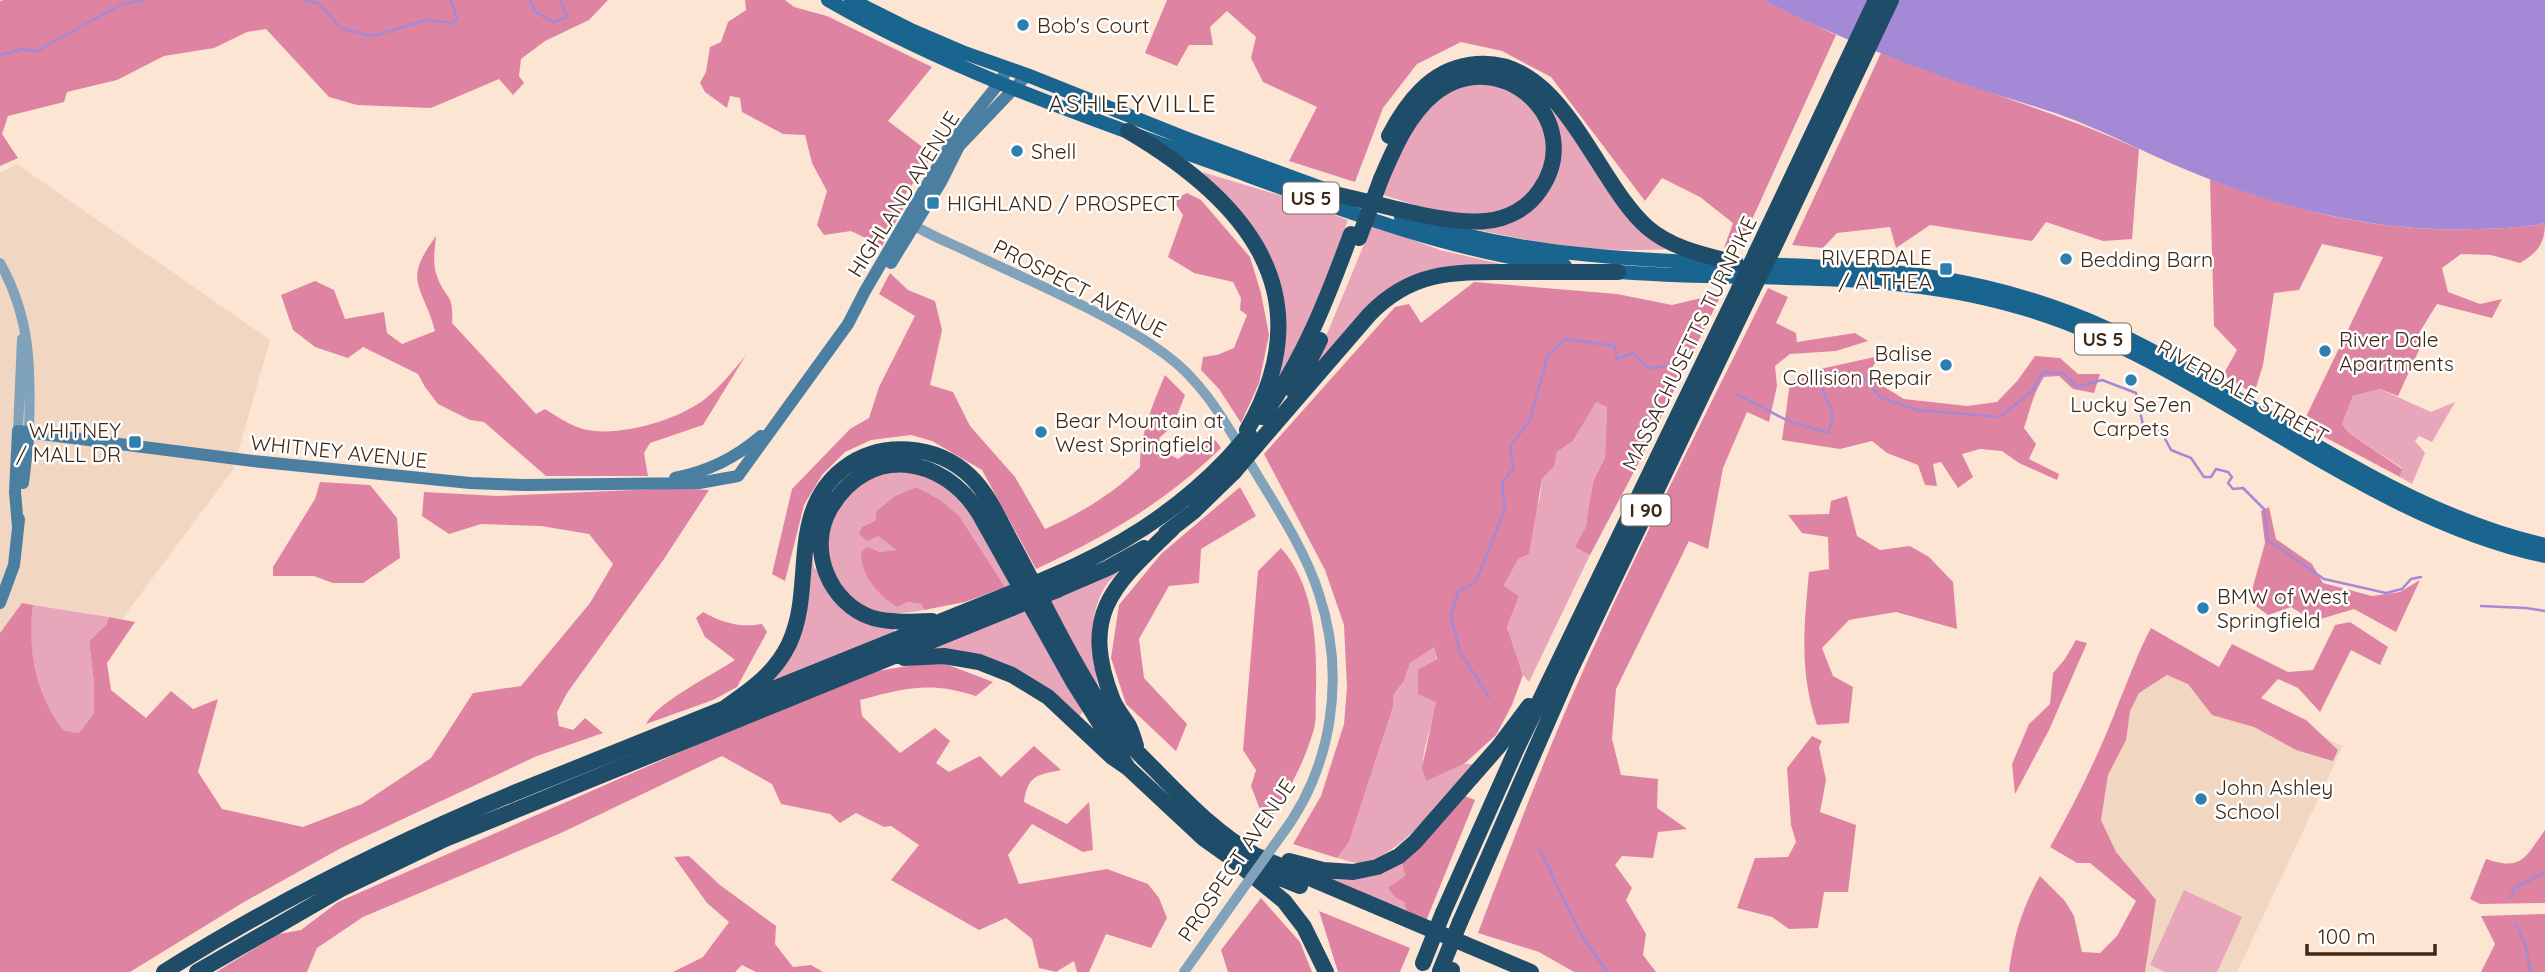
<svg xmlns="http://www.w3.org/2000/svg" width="2545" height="972" font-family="Quicksand,sans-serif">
	<rect width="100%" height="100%" fill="#fde5d3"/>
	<path fill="#f1d6c2" d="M17 164 270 340 233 470 122 619 22 603 0 633V173Z
		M2229 648 2267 666 2251 703 2343 746 2237 972H2132L2147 903 2072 829 2140 668 2221 669Z"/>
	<path fill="#e7a6ba" d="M1479 81C1496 85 1514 88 1528 100 1533 104 1536 112 1539 118 1564 163 1529 209 1483 215 1450 219 1414 204 1383 195L1388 175 1412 124 1453 87Z
		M1537 91 1670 249C1595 254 1524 241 1452 224H1500L1553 178Z
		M1202 172 1289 198 1348 220 1311 318 1274 390 1278 287 1216 189Z
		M1372 225 1440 250 1514 267C1487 267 1457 263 1432 269 1383 281 1352 327 1319 362L1315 363Z
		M2380 389 2431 412 2455 402 2432 442 2419 436 2415 441 2425 453 2412 484 2400 477 2402 468 2349 433 2342 424 2353 396Z
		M1596 401 1607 407 1605 457 1593 482 1587 527 1576 546 1590 555 1529 682 1523 675 1507 627 1519 596 1504 587 1518 558 1540 498 1542 479 1553 466 1557 452 1573 441Z
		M892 472C899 472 907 471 914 472 962 477 990 548 1011 585L1005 587 960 517 916 487 895 496 876 511V520L862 527 878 536 897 551 880 552 868 547 906 602 921 604 924 610C906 613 888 616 870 609 822 592 814 527 848 492 859 481 876 476 892 472Z
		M812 551 814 568 817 570 826 588 893 628 895 633 767 686Z
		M1124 566C1118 573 1110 579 1105 587 1086 619 1092 655 1099 690L1047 602Z
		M33 605 109 617 106 625 89 641 94 683V713L79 733 64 732C37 694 26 650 33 605Z
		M1023 611 1028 615 1084 710 1078 718 1057 699 934 648Z
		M1434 646C1438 664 1438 683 1436 701 1434 727 1416 756 1426 780L1464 764H1473C1448 794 1400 859 1359 863 1352 863 1343 859 1337 858L1349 842 1393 707 1394 694 1404 681 1410 663Z
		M1402 863 1405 876 1396 898 1404 902 1406 910 1332 882 1333 878Z
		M2184 890 2242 917 2217 972H2165L2150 965Z"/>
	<path fill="#de84a2" d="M4 0H608L589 20 545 41 521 59 519 76 524 83 513 95 499 79 431 108 357 105 329 97 266 29 247 32 214 48 164 56 117 80 67 92 64 102 8 116 2 134 18 158 0 166V1Z
		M745 0H785L794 7 827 16 932 67 888 121 933 155 904 196V207L882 246 851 231 824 235 817 225 827 191 812 163 805 135 783 134 742 112 740 98 730 96 727 108 705 92 700 83 706 72 710 47 721 42 728 22 746 10Z
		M1167 0H1763L1836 35 1740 246 1724 248 1733 223 1700 197 1662 178 1645 201 1551 77 1502 51 1461 42 1417 64 1383 108 1355 182 1289 161 1317 107 1263 82 1251 58 1256 37 1227 11 1210 27 1213 45H1189L1177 66 1145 53Z
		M1881 53C1967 87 2055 111 2139 149L2132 239 2103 241 2046 222 2032 241 1930 225 1896 248 1890 227 1837 233 1823 248 1792 245Z
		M2210 179C2296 212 2383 233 2476 229 2498 228 2523 228 2545 223 2545 244 2537 253 2520 263L2491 255 2461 254 2442 268 2448 292 2480 304 2502 299 2492 318 2437 304 2419 333 2425 337 2398 396 2380 389 2353 396 2342 424 2349 433 2402 469 2400 477 2302 425 2383 257 2322 244 2299 290 2274 293 2263 365 2254 394 2223 375 2237 350 2214 326Z
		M1187 193 1201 200 1250 257 1261 293 1269 335 1259 383 1241 423 1219 389 1201 370 1203 357 1217 355 1234 348 1247 315 1240 310 1241 298 1233 282 1194 273 1168 257 1183 215 1173 200Z
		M436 236C435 249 432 263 437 276 445 300 454 291 452 323L536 414 545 409C558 417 569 425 583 429 618 438 678 420 705 399 720 387 734 370 746 355L703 425 650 443 644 453 648 476H546L484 422 470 420 438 404 425 387 418 374 363 347 348 358 315 347 293 330 281 295 315 281 334 290 345 319 384 312 387 333 402 344 435 331C422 283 402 283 436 236Z
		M890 273 908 290 935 301 942 330 930 385 953 392 970 426 1015 477 1045 529C1079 514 1113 494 1140 467 1140 434 1152 406 1165 375L1185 395 1173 426 1159 438 1164 452 1178 459 1208 437 1216 441 1221 448C1164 503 1107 536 1036 569L982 470 932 441 911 435 871 440 845 452 822 475 804 505 785 581 772 574 792 489 850 429 869 418 879 387 915 316 879 294Z
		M1474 282 1617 294 1672 305 1722 293 1636 468 1590 555 1575 547 1586 527 1593 482 1605 457 1607 407 1596 402 1573 441 1557 452 1554 466 1542 479 1529 554 1518 559 1504 586 1519 596 1507 627 1523 675 1512 705 1496 735 1464 764 1426 781 1422 768 1436 702 1418 694V670L1437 659 1434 647 1410 663 1404 681 1394 694 1393 707 1349 842 1337 858 1293 844 1321 796 1344 724 1347 687 1344 625 1325 570 1264 454 1395 307 1409 304 1421 323Z
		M1768 288 1788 297 1776 323 1796 333 1797 342 1855 333 1868 341 1836 351 1790 354 1775 366 1777 386 1769 422 1747 412 1723 468 1708 549 1689 541 1616 689 1612 739 1621 775 1658 779 1657 808 1687 829 1658 832 1653 858 1622 856 1615 865 1632 888 1626 900 1646 934 1643 955 1656 972H1574L1539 952 1478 933C1507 856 1536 780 1568 705 1629 564 1700 426 1768 288Z
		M1879 356 1872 368 1873 380 1904 399 1967 406 1997 402 2018 380 2035 356 2060 358 2078 374H2100L2094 393 2073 389 2059 376 2044 377C2032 396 2031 408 2024 428L2036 444 2029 459 2059 474 2057 480 2019 463 2002 451 1980 449 1962 454 1973 477 1958 488 1941 462 1933 464 1937 486 1925 485 1918 465 1887 453 1872 441 1840 449 1782 440 1790 383 1802 373Z
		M320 482 370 485 397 518 400 558 363 583H333L314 576H273V567L315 499Z
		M916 487 940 500 960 517 1005 587 965 602 924 610 921 604 907 602 897 607C877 593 862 578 861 552L868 547 880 552 896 550 878 536 867 541 859 534 862 527 876 520V511L895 496Z
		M1240 487 1256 516 1201 549 1199 583 1169 586 1139 639 1144 678 1187 724 1176 751 1126 704 1111 658 1119 605 1161 554Z
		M680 488 709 490 664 559 567 693 557 712 559 726 573 730 585 718 603 733 537 756 341 848 244 902 130 972H0V633L22 603 33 605C27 650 36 694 64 731L79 733 94 713V683L89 641 106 625 109 617 135 622 107 663 111 690 146 718 171 691 193 709 218 699 198 772 222 809 303 827 362 804 431 758 473 693 521 686 590 603 613 564 589 534 541 526 481 524 449 534 422 516 424 492 498 496Z
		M1847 496 1857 536 1880 550 1910 546 1929 557 1953 582 1957 629 1896 612 1849 620 1822 648 1833 676 1853 687 1849 723 1817 725C1799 671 1804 627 1809 572L1829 569 1828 537 1802 533 1788 515 1829 514 1831 501Z
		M2269 507 2276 539 2312 564 2323 583 2372 596 2400 592 2420 580 2396 632 2354 609 2314 621 2291 607 2268 615 2249 601 2265 543 2261 511Z
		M1281 548C1315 586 1317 643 1316 691 1315 703 1317 718 1314 729 1303 767 1287 793 1266 825L1251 786 1256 770 1243 750 1258 571Z
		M703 612C723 623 740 628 762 624L767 632 737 687 713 700 646 724C656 703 714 674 735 660L705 637 696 618Z
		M2350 622 2388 647 2380 665 2351 650 2320 712 2298 688 2278 679 2261 698 2306 720 2338 750 2333 761 2296 750 2254 727 2212 715 2188 684 2167 675 2139 693 2130 711 2126 740 2108 775 2101 820 2116 852 2156 900 2145 972H2009C2013 937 2023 906 2040 876L2065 901 2074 916 2082 952 2100 953 2117 936 2136 901 2090 863H2077L2050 847C2076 801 2100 752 2119 702 2130 676 2138 652 2151 628L2219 667 2232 644 2288 672 2313 670 2335 625Z
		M2076 640 2087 643 2049 730 2015 794 2012 764 2029 724 2050 704 2053 673 2065 659Z
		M938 661 993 682 976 696C930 681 905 688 860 700L862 716 900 753 935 728 950 741 936 763 949 772 980 756 1001 777 1034 746 1061 770C1037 775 1028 775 1024 802L1067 824 1089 802 1093 850 1083 852 1032 824 1008 855 1019 884 1107 869 1148 884 1159 898 1167 918 1151 948 1106 934 1089 972H1077L1074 961 1056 972 1039 968 1032 939 1006 918 979 930 891 880 919 845 891 826 884 827 856 813 840 823 830 814 781 804 772 784 722 756 561 833 363 917 317 948 307 972H216L279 934 301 930 338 902 758 718 871 672Z
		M1812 736 1822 741 1819 747 1826 780 1820 812 1856 825 1848 892H1824L1818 928 1789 929 1772 917 1737 908 1755 858 1788 857 1796 842 1791 825 1787 768Z
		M1465 796 1475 800 1426 921 1406 910 1404 902 1396 898 1388 888 1405 876 1402 863Z
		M2545 830V903L2480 904 2470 899 2486 859C2522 871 2525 858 2545 830Z
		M689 856 720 885 776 926 775 944 793 967 811 965 823 972H756L742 965 735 972H673L703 957 729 922 707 903 674 857Z
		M1261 898 1300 942 1312 972H1228L1221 950Z
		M1319 911 1410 948 1400 972H1338Z
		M2545 914V972H2481L2495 944 2481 916Z"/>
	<path fill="#a489d7" d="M1763 0H2545V223C2523 228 2499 228 2477 229 2377 233 2281 209 2189 171 2145 153 2103 130 2058 114 2017 100 1974 89 1933 73 1875 52 1818 28 1763 0Z"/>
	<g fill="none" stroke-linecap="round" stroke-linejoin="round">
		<path stroke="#a489d7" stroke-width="2.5" d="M305 0 319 4 342 29 373 36 426 20 453 23 457 19 451 0
			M530 0 535 12 553 22 567 17 560 0
			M0 55 22 49 37 51 122 4 144 0
			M1737 394 1788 421 1828 433C1839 407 1826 407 1821 384L1829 377H1863L1881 398 1917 410 2000 417 2032 391 2043 372 2063 373 2077 387 2102 380 2136 393 2143 425 2161 431 2171 450 2191 458 2204 477H2211L2216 469 2228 472 2232 477 2228 483 2233 489 2243 488 2264 509 2268 540 2324 579 2386 593 2402 589 2411 579 2421 577
			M2481 606 2526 608 2545 611
			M1489 697 1460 652 1451 616 1458 592 1476 582 1505 509 1502 482 1514 468 1510 447 1530 420 1548 355 1565 339 1615 346 1617 359 1634 353 1648 368 1668 366
			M1540 850 1580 933 1607 972
			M2511 898 2514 888 2545 873
			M2516 924 2526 947 2530 972"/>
		<path stroke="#80a2ba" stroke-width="10" d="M907 221C926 234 948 242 969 252 1031 282 1111 314 1166 355 1205 383 1228 428 1253 468 1277 508 1305 550 1319 594 1346 676 1333 768 1280 837
			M0 263C31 318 31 369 29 431
			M18 431 22 339
			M1184 972 1237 897"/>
		<path stroke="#4a7fa2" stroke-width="12" d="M891 263 941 182 959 146 1027 75
			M675 478C709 471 735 458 761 436
			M23 483 29 431
			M18 527 15 492 18 431 253 461 470 483 525 485 699 483 738 476 848 324 865 291 952 142 1000 82 1008 68
			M0 603 14 565 19 519"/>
		<path stroke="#19658f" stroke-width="14" d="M828 0C949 70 1084 116 1214 163 1329 205 1444 251 1565 266
			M851 0 913 31 962 52 1027 75 1185 138 1349 198
			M1401 217C1505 252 1611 259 1719 263
			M1757 264C1887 268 1988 274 2109 329 2255 397 2385 508 2545 545
			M1606 271C1766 285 1911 263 2066 323 2230 387 2371 519 2545 556"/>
		<path stroke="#1f4d69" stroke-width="16" d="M1128 131C1245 200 1326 293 1247 430
			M1389 136C1406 103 1430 71 1469 65 1560 49 1593 180 1648 228 1673 249 1705 255 1736 263
			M1339 195C1382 204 1444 225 1486 221 1508 219 1528 208 1540 190 1588 121 1500 41 1434 94 1408 115 1394 149 1381 179
			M1772 251 1891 0
			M1756 253 1876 0
			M1294 392 1320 340
			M1262 417C1303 361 1327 299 1351 234
			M1256 446 1369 315C1414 268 1459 272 1519 272 1552 272 1585 272 1618 272
			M1166 533 1193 512 1234 472
			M1048 578C1117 549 1175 513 1227 459
			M1057 590 1108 568 1144 548
			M932 621C912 622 892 623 873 618 829 604 807 549 830 509 868 443 944 455 980 515L1074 683 1128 768
			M904 658 944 656 979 662 1012 675 1048 697 1112 757 1128 768 1203 838 1231 858 1284 901 1304 927 1326 972
			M726 707C751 690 775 673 789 644 816 587 786 512 844 468 881 440 936 444 970 476 990 495 1001 524 1014 547 1046 606 1074 668 1112 722 1126 743 1145 759 1162 777 1191 806 1219 835 1255 855L1531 972
			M1136 746C1134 739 1132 732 1129 726 1123 716 1116 709 1112 698 1079 612 1115 584 1173 528
			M1289 861 1323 870 1353 872 1377 867 1399 856 1415 842 1499 746 1529 706
			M1252 867 1300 886
			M1443 913 1516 750 1739 289
			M1460 922 1569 673 1752 291
			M164 972C275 902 392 844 514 793L1004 596
			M197 972 341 889 445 839 1012 608
			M1452 972V970"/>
		<path stroke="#80a2ba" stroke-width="10" d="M1237 897 1280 837"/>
		<path stroke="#1f4d69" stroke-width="16" d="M1359 238 1381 179
			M1739 289 1756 253
			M1752 291 1772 251
			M1227 459 1249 434
			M1234 472 1256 446
			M1004 596 1048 578
			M1012 608 1057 590
			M1423 963 1443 913
			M1440 971 1460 922"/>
	</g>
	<g fill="#2c7faf" stroke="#fff" stroke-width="2.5">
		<circle cx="1023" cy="25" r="7"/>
		<circle cx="1017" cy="151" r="7"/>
		<rect x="926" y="196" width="14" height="14" rx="3.5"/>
		<circle cx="2066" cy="259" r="7"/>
		<rect x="1939" y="262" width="14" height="14" rx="3.5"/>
		<circle cx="2325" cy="351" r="7"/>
		<circle cx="1946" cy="365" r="7"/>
		<circle cx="2131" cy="380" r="7"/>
		<circle cx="1041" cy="432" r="7"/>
		<rect x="128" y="435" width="14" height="14" rx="3.5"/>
		<circle cx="2203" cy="608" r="7"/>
		<circle cx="2201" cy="799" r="7"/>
	</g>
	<g text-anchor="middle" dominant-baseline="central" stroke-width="5" stroke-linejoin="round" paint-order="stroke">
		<g fill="#fff" stroke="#78685b" stroke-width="2">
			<rect x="1283" y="182.5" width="56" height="31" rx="5"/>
			<rect x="2075" y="323.5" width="56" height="31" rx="5"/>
			<rect x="1621.5" y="494.5" width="49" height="31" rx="5"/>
		</g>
		<g font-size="19" font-weight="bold" fill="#3e2815">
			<text x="1311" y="198">US 5</text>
			<text x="2103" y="339">US 5</text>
			<text x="1646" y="510">I 90</text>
		</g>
		<g font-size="21" fill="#3e2815" stroke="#fff" text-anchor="start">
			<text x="1037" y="25">Bob's Court</text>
			<text x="1031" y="151">Shell</text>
			<text x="947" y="203">HIGHLAND / PROSPECT</text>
			<text x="1932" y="257" text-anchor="end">RIVERDALE<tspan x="1932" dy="24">/ ALTHEA</tspan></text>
			<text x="2080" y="259">Bedding Barn</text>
			<text x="2339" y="339">River Dale<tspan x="2339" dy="24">Apartments</tspan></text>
			<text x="1932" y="353" text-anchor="end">Balise<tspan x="1932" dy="24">Collision Repair</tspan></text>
			<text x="2131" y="404" text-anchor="middle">Lucky Se7en<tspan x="2131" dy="24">Carpets</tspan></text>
			<text x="1055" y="420">Bear Mountain at<tspan x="1055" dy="24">West Springfield</tspan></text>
			<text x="121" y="430" text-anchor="end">WHITNEY<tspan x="121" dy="24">/ MALL DR</tspan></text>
			<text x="2217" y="596">BMW of West<tspan x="2217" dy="24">Springfield</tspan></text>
			<text x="2215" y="787">John Ashley<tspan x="2215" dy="24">School</tspan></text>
		</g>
		<g font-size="21" fill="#3e2815" stroke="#fff">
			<text transform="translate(903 194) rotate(-58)">HIGHLAND AVENUE</text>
			<text transform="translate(1080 288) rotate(27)">PROSPECT AVENUE</text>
			<text transform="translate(1689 343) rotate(-64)">MASSACHUSETTS TURNPIKE</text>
			<text transform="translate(2243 391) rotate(29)">RIVERDALE STREET</text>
			<text transform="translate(339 451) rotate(6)">WHITNEY AVENUE</text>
			<text transform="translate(1236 860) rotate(-56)">PROSPECT AVENUE</text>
		</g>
		<g font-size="24" letter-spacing="2" fill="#3e2815" stroke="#fff">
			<text x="1133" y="103">ASHLEYVILLE</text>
		</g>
	</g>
	<path d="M2307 944v10h128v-10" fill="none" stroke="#3e2815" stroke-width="3.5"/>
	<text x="2318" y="944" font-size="21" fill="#3e2815" stroke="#ffffff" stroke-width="5" paint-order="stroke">100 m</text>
</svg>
